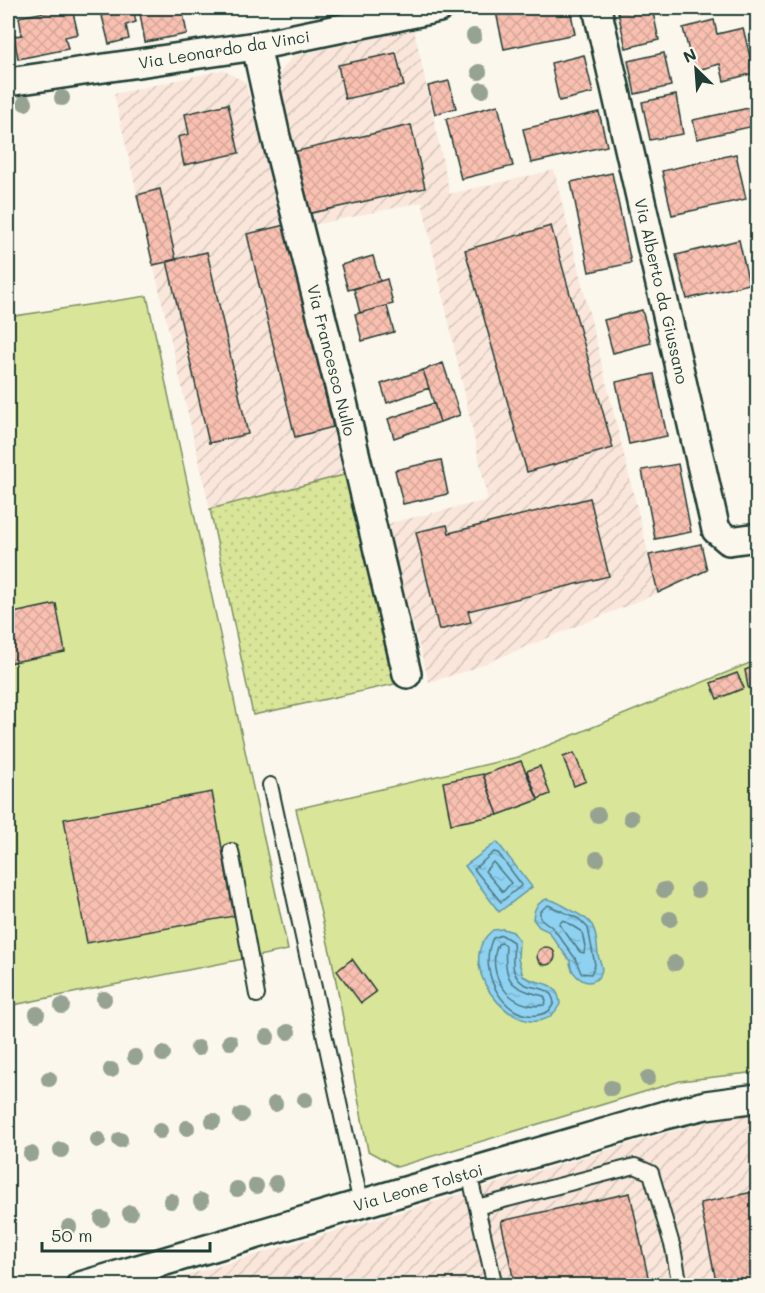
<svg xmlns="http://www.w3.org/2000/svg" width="765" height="1293" font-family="Mali,sans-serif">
	<defs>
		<pattern id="industrial-furrows" width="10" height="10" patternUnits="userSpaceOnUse" patternTransform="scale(1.5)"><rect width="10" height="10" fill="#fae6da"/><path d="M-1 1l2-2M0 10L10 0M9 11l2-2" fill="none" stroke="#d6c6bc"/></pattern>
		<pattern id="green-dots" width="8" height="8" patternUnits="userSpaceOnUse" patternTransform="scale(1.5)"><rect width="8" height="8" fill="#d9e598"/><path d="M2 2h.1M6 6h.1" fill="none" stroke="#bac584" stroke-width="1.8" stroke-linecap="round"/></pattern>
		<pattern id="water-ripples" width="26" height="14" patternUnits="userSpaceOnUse" patternTransform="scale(1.5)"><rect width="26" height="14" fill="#8fd1f1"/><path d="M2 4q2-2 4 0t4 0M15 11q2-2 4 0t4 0" fill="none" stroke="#7bb4cf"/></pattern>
		<pattern id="building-cross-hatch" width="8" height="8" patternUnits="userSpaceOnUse" patternTransform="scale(1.5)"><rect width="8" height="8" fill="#f9c0b1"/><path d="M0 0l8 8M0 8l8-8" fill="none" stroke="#d5a699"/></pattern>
	</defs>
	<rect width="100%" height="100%" fill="#fbf7ec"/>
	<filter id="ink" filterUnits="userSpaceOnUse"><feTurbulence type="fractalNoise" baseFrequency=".0167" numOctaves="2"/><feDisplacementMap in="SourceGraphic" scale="12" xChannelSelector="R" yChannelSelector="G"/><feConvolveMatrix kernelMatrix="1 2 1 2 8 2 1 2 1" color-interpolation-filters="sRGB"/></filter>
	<g filter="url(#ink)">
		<path fill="url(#industrial-furrows)" d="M414 29 450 194 554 170 658 593 467 671 429 682 386 524 488 500 422 202 309 226 278 75 293 56Z
			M223 70 245 82 285 225 333 427 348 474 210 509 114 94Z
			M757 1113V1285L151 1286 676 1130 717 1119Z"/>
		<path fill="url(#green-dots)" stroke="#7c9166" stroke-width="1.5" d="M348 474 395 684 253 715 210 509Z"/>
		<path fill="#d9e598" stroke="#7c9166" stroke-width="1.5" d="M147 296 288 950 8 1006V317Z
			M757 660V1072L680 1081 397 1167 368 1151 332 960 296 809 522 756Z"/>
		<path fill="url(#water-ripples)" stroke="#6296a5" stroke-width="1.5" d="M497 842 532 887 499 912 465 866Z
			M547 899C555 900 557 902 564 906 593 923 595 919 598 955 599 961 604 966 601 973 592 992 570 977 570 961L548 931 539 927 533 919C534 908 537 903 547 899Z
			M503 929 513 932 519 940 518 959 523 976C539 986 558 979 560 1004 531 1059 445 968 493 930Z"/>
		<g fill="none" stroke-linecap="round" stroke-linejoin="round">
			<path stroke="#4c7880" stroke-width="1.5" d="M494 852 498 853 522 885 501 902 474 869Z
				M493 862 511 883 503 892 485 871Z
				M548 905 579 919 588 928 595 965 591 974 581 973 575 958 553 928 540 918V911Z
				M563 920 582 932 585 947 584 953 580 952 559 924Z
				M502 935 513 942C515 955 509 967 518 979 529 993 551 981 554 1003L549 1011C510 1032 475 974 493 938Z
				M502 943 506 946C503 981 511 989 544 996L546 1001 544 1005C510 1011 485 975 498 944Z"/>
		</g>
		<path fill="url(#building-cross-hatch)" stroke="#1f3d34" stroke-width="1.5" d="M66 8H72L78 34 65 37 68 49 18 59 14 36 22 35 19 17Z
			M100 8H133L136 22 126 25 129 39 109 44Z
			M139 8H182L187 34 145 42Z
			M517 8H570L575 34 504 49 496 12Z
			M617 8H652L659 40 626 48Z
			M714 20 717 34 743 28 754 73 724 81 720 64 694 71 683 28Z
			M396 53 404 86 345 99 338 65Z
			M664 53 671 86 635 94 628 61Z
			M584 55 593 93 559 101 551 63Z
			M449 81 456 108 435 114 428 86Z
			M676 95 683 134 650 140 642 102Z
			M228 104 239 153 184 165 178 137 189 134 185 114Z
			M498 105 513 166 461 179 446 119Z
			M758 106V125L697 139 693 120Z
			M599 112 607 146 531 163 523 129Z
			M411 125 425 188 307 214 293 152Z
			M736 154 746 199 672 215 662 171Z
			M612 173 631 263 589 272 571 182Z
			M160 189 176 260 153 265 137 195Z
			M285 225 333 427 295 437 247 234Z
			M551 226 613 448 527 472 465 250Z
			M739 240 749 284 687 299 676 255Z
			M207 252 248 434 209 443 167 261Z
			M373 256 380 281 348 290 341 265Z
			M387 279 393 304 360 313 354 289Z
			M387 306 394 332 362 341 355 314Z
			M642 310 651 343 613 353 604 320Z
			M443 363 460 415 440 422 423 370Z
			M423 370 429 388 387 403 381 384Z
			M654 374 667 436 629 444 616 382Z
			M434 403 440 422 394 438 388 419Z
			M441 460 448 494 403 504 395 470Z
			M678 464 691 532 655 539 642 470Z
			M590 498 609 576 468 611 471 622 439 630 416 532 447 525 449 533Z
			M701 544 707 570 658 593 649 555Z
			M56 604 65 652 8 663V614Z
			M758 665V697L748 687 745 670Z
			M737 673 744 688 717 699 711 683Z
			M574 753 586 781 574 786 563 757Z
			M521 761 538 800 498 815 483 775Z
			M540 766 550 794 538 799 527 771Z
			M483 774 498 815 451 824 443 782Z
			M212 792 234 916 87 943 64 819Z
			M537 956a9 9 0 1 1 18 0a9 9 0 1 1-18 0Z
			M352 959 376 992 361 1003 337 971Z
			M758 1191V1286H717L700 1203Z
			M630 1193 650 1286H515L501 1221Z"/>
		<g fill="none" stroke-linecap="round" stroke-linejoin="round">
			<defs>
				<path id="lane" d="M270 785 361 1204
					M231 851 257 995
					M469 1173 495 1286
					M477 1207 635 1166 651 1173 673 1248 680 1286"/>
				<path id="street" d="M597 8 716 530 729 541 758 537
					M256 46 276 137 343 402 407 674
					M8 82 256 46 439 8
					M80 1286 665 1115 706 1105 758 1098"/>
			</defs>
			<use href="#lane" stroke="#1f3d34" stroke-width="18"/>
			<use href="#street" stroke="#1f3d34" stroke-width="32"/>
			<use href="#lane" stroke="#fbf7ec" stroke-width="14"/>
			<use href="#street" stroke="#fbf7ec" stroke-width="27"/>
		</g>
		<g fill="#96a392">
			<circle cx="474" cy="36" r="8"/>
			<circle cx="479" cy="72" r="8"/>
			<circle cx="482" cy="90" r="8"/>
			<circle cx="62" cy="98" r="8"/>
			<circle cx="25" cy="103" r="8"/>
			<circle cx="598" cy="815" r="8"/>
			<circle cx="631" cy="818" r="8"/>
			<circle cx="597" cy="859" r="8"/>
			<circle cx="664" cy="890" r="8"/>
			<circle cx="698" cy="890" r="8"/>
			<circle cx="670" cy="919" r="8"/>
			<circle cx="675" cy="963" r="8"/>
			<circle cx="104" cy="999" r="8"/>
			<circle cx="62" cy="1006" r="8"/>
			<circle cx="37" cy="1014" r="8"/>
			<circle cx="288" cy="1032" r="8"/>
			<circle cx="267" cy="1037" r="8"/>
			<circle cx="230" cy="1042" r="8"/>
			<circle cx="198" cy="1048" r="8"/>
			<circle cx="163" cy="1054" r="8"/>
			<circle cx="135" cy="1057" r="8"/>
			<circle cx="111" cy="1070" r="8"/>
			<circle cx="648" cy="1078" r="8"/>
			<circle cx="49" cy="1079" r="8"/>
			<circle cx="611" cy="1088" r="8"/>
			<circle cx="305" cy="1100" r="8"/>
			<circle cx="275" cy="1104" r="8"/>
			<circle cx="241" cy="1115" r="8"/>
			<circle cx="213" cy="1121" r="8"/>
			<circle cx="187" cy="1128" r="8"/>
			<circle cx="160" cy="1131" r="8"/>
			<circle cx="98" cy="1140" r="8"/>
			<circle cx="120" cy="1140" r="8"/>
			<circle cx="61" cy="1150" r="8"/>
			<circle cx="31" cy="1154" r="8"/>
			<circle cx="276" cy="1183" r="8"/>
			<circle cx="256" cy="1186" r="8"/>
			<circle cx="237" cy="1189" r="8"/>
			<circle cx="171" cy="1201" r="8"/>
			<circle cx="201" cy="1201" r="8"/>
			<circle cx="130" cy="1213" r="8"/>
			<circle cx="102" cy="1219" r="8"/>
			<circle cx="69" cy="1227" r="8"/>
		</g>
	</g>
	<g text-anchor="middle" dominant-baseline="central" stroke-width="5" stroke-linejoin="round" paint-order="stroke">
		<g font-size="16" fill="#1f3d34" stroke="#fbf7ec">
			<text transform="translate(224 49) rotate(-9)">Via Leonardo da Vinci</text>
			<text transform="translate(662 291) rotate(77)">Via Alberto da Giussano</text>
			<text transform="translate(332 360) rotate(76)">Via Francesco Nullo</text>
			<text transform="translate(418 1187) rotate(-16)">Via Leone Tolstoi</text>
		</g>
	</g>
	<rect width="765" height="1293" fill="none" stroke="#fbf7ec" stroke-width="30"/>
	<rect x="15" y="15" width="735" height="1263" fill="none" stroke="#1f3d34" stroke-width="2" filter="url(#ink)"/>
	<g transform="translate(696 69) rotate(335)" stroke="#fbf7ec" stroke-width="4.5" paint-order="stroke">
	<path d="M0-4.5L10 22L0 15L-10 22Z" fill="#1f3d34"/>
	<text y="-9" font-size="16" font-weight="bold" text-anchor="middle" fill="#1f3d34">N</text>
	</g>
	<path d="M42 1242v9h168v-9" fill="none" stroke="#1f3d34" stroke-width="3"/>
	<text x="51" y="1242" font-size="18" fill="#1f3d34" stroke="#fbf7ec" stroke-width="4.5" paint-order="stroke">50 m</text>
</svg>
